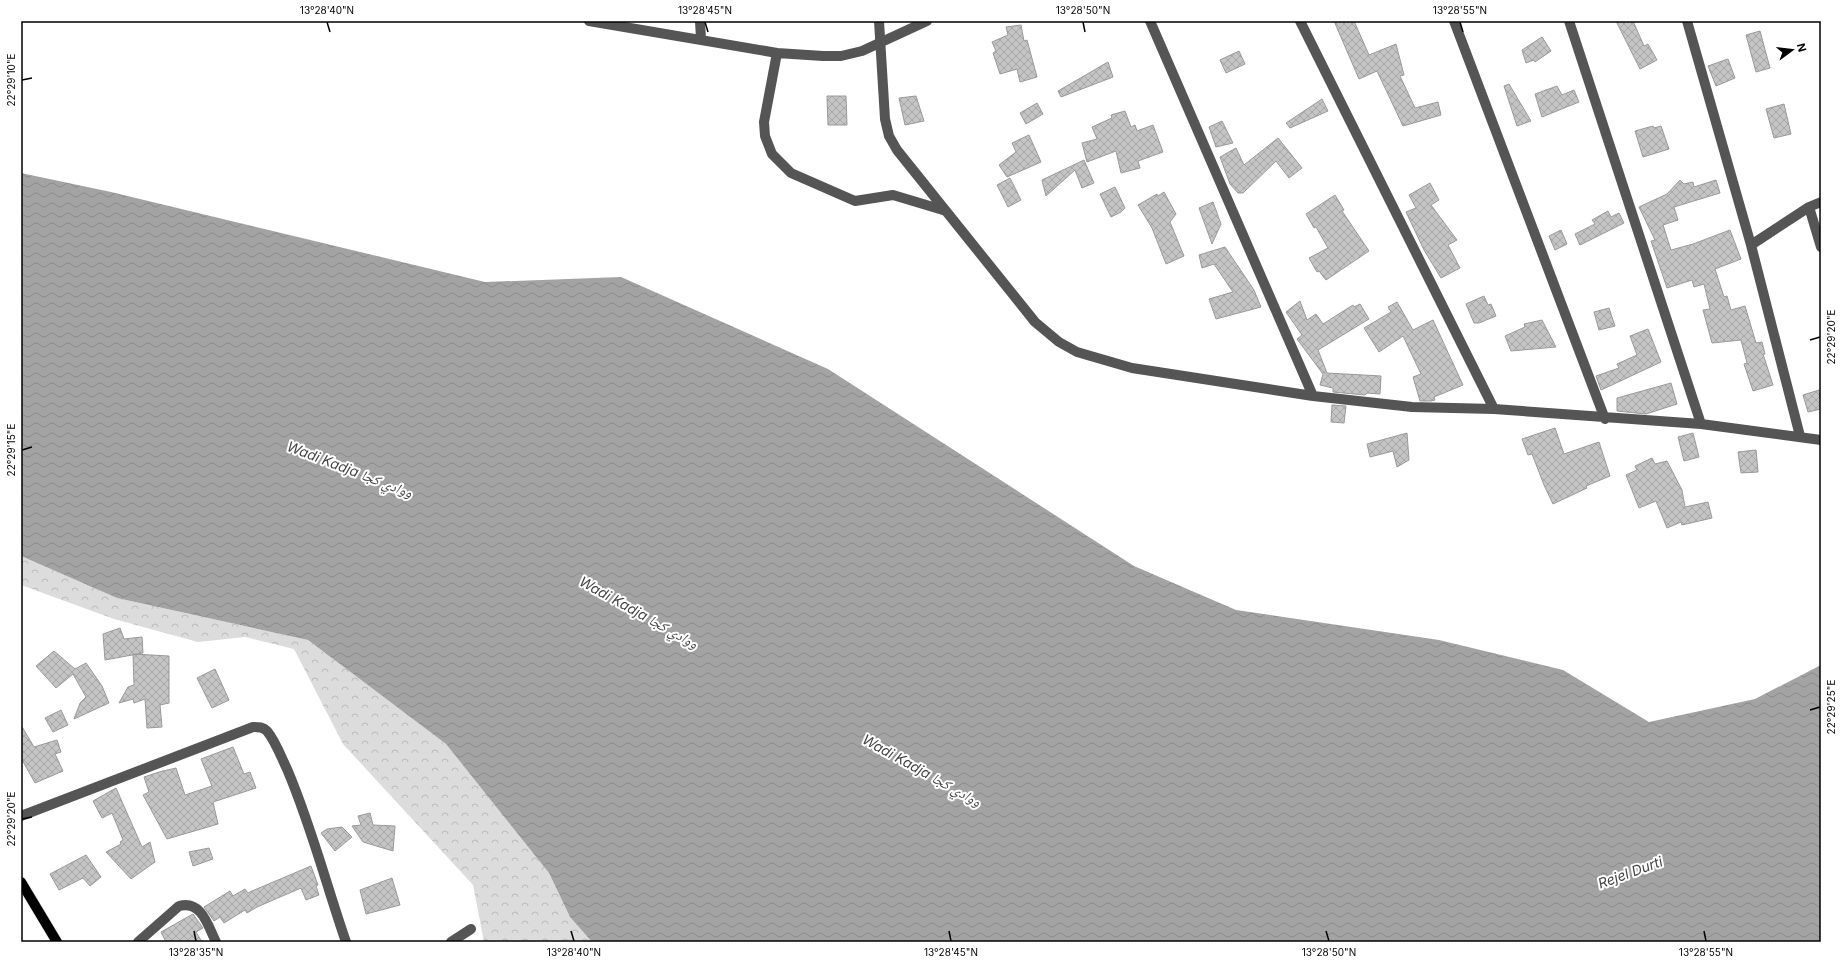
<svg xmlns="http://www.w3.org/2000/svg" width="1842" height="963" font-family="Inter,'Noto Naskh Arabic',sans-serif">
	<defs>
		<pattern id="forest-crowns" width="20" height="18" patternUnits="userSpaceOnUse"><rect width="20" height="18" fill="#dcdcdc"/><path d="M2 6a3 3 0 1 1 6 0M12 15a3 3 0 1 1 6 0" fill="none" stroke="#bbb"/></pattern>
		<pattern id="water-waves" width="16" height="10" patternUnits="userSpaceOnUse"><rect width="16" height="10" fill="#a3a3a3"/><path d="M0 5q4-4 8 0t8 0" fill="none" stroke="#8b8b8b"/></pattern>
		<pattern id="building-cross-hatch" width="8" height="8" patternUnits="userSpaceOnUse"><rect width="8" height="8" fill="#c4c4c4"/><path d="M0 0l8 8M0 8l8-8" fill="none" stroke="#a7a7a7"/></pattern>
	</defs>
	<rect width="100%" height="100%" fill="#fff"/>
	<path fill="url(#forest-crowns)" d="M21 556 117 598 308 640 446 744 549 873 570 917 592 942H484L473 885 343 744 294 649 245 637 198 642 114 619 21 585Z"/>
	<path fill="url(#water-waves)" d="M21 173 111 192 485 282 621 277 828 369 1134 566 1236 610 1439 640 1563 670 1649 722 1755 699 1821 665V942H592L570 917 549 873 446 744 308 640 117 598 21 556Z"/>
	<path fill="url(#building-cross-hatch)" stroke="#999" d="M1334 21H1354L1369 55 1396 44 1404 75 1400 76 1415 108 1438 102 1441 115 1403 126 1377 71 1359 79Z
		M1616 21H1633L1644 46 1648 44 1657 60 1640 69Z
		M1021 25 1024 41 1027 40 1037 77 1020 82 1017 69 1000 74 993 53 996 51 992 42 1008 35 1006 27Z
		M1760 31 1770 68 1756 72 1746 35Z
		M1542 37 1551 51 1535 62 1534 60 1526 63 1522 50Z
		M1239 51 1245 64 1226 73 1220 60Z
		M1728 59 1735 78 1716 86 1708 66Z
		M1108 62 1113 77 1061 97 1058 91Z
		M1509 84 1531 121 1517 126 1504 86Z
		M1557 86 1562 95 1574 90 1579 102 1542 117 1535 94Z
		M827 96H846L847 125H828Z
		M916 96 924 121 905 125 899 98Z
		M1322 99 1328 111 1290 128 1286 123Z
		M1037 103 1043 114 1026 124 1020 113Z
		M1784 104 1791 134 1774 138 1766 109Z
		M1125 111 1131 127 1135 125 1137 131 1153 125 1163 152 1138 161 1140 168 1121 173 1116 151 1087 162 1082 143 1097 139 1092 127 1112 118 1111 115Z
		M1222 121 1233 143 1216 147 1209 127Z
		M1653 126 1654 128 1661 126 1669 149 1643 157 1635 131Z
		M1029 135 1041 162 1007 177 999 165 1016 152 1012 143Z
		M1278 138 1302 168 1289 178 1276 161 1243 193H1238L1230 184 1220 157 1236 148 1244 165Z
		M1084 160 1094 183 1082 188 1075 170 1046 196 1042 180Z
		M1010 178 1021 200 1008 207 997 185Z
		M1680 180 1684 184 1693 182 1694 187 1716 180 1720 193 1674 207 1678 220 1663 225 1671 250 1693 244 1730 230 1741 259 1715 269 1724 297 1727 296 1731 310 1745 306 1756 343 1762 342 1765 354H1763L1773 385 1753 391 1744 364 1747 363 1741 340 1712 343 1703 310 1710 309 1704 284 1694 287 1692 280 1667 288 1651 241 1655 240 1639 207 1667 194Z
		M1430 183 1439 200 1431 205 1457 240 1448 245 1460 268 1441 278 1424 250 1406 212 1416 208 1409 195Z
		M1115 187 1125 208 1121 212 1111 217 1100 194Z
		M1164 192 1176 214 1170 222 1184 256 1166 264 1152 228 1138 205 1157 194 1158 196Z
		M1335 195 1344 210 1342 211 1369 251 1326 280 1319 271 1317 272 1309 258 1328 248 1316 227 1314 228 1306 214Z
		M1213 202 1221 224 1212 244 1199 208Z
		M1608 211 1611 217 1619 213 1624 223 1580 245 1575 234 1595 224 1592 220Z
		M1561 230 1567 244 1555 250 1549 236Z
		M1225 247 1254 290 1261 307 1216 319 1209 299 1233 292 1214 264 1202 268 1199 255Z
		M1484 296 1488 305 1491 304 1496 316 1479 323H1474L1466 304Z
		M1300 301 1307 320 1316 314 1323 324 1353 305 1354 307 1360 304 1369 319 1318 350 1327 373 1381 376 1380 394 1367 393 1365 395 1333 392V388L1320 385 1323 374 1297 339 1302 335 1286 312Z
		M1397 302 1413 330 1433 320 1463 385 1434 397 1435 400 1431 401H1420L1413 377 1421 374 1403 336 1379 352 1364 328 1391 312 1388 307Z
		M1609 308 1615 326 1599 330 1594 312Z
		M1542 320 1556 347 1511 351 1505 336 1525 327 1524 324Z
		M1648 329 1661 362 1601 390 1596 376 1619 368 1617 364 1637 355 1630 336Z
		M1671 383 1677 404 1646 414 1617 411V398Z
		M1819 390 1821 409 1808 412 1803 395Z
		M1332 405 1346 406 1344 423 1331 422Z
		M1555 428 1564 454 1599 442 1610 476 1586 486 1587 488 1553 504 1544 485 1532 454 1528 455 1522 439Z
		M1407 433 1409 460 1397 467 1393 451 1370 457 1367 444Z
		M1693 433 1699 457 1684 461 1678 437Z
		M1756 450 1758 472 1741 473 1738 452Z
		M1652 458 1655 464 1667 461 1682 490 1685 507 1708 502 1712 518 1682 525 1681 522 1667 528 1656 501 1639 508 1626 475 1637 470 1635 466Z
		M120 628 124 639 142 637 143 653 105 660 103 634Z
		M54 651 75 669 86 663 102 686 109 703 74 719 80 703 86 697 73 674 56 688 36 666Z
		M133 654 169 656V703L160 705 162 727 147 728 145 699 134 703 133 699 119 703 128 687 134 685Z
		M215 669 229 700 212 708 197 678Z
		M61 710 68 725 53 732 45 718Z
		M21 725 34 747 57 740 61 752 55 754 63 771 35 783 21 758Z
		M233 747 244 774 250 772 256 788 213 802 218 824 167 839 143 795 149 792 144 777 159 772 176 768 185 795 212 786 201 759Z
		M116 788 142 847 150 842 155 862 131 879 106 852 121 844 120 842 123 840 112 813 102 818 93 801Z
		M370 813 373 825 395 826 393 851 363 842 352 826 361 825 358 816Z
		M342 827 352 837 335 851 321 833 327 829Z
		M209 848 213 859 193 866 189 852Z
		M86 855 101 877 90 886 83 878 59 890 50 874Z
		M311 866 318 885 316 886 319 895 306 900 301 888 257 907 247 913 245 910 224 923 220 917 214 921 204 907 230 891 233 896 245 889 248 893 252 891Z
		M392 878 400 905 366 914 360 890Z
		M193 914 203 928 196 932 202 942H166L161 932Z"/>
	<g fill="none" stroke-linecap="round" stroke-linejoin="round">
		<defs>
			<path id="major" d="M21 882 57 942"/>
		</defs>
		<use href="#major" stroke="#dbdbdb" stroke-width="11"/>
		<path stroke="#555" stroke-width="10" d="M589 21 777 53 823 56H841L862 51 927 21
			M700 21 701 39
			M879 21 885 119 889 136 897 150 1035 322 1059 342 1077 352 1132 368 1313 396 1412 407 1494 409 1701 424 1821 440
			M1150 21 1313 396
			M1300 21 1494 409
			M1454 21 1605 419
			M1569 21 1701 424
			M1687 21 1751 245 1800 436
			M777 53 764 122 765 136 772 154 791 173 855 201 893 195 943 210
			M1809 207 1821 247
			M1751 245 1809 207 1821 202
			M21 816 253 727C259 727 263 727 267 731 276 742 281 757 287 769 311 825 326 884 346 942
			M138 942 179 906C202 900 208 926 216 942
			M451 942 471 929"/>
		<use href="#major" stroke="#000" stroke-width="10"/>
	</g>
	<path fill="none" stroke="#000" stroke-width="1.5" d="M327 22 330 32M705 22 708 32M1083 22 1085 32M1460 22 1463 32M22 80 32 78M1810 340 1820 337M22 450 32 447M1810 710 1820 707M22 819 32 817M194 931 196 941M571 931 574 941M949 931 951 941M1326 931 1329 941M1704 931 1706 941"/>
	<g text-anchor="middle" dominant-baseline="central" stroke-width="4" stroke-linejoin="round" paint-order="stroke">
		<g font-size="14" font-style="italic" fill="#444" stroke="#fff">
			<text transform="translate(350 469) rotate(21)">Wadi Kadja ووادي كجا</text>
			<text transform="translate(639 612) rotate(29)">Wadi Kadja ووادي كجا</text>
			<text transform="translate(922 770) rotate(29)">Wadi Kadja ووادي كجا</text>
			<text transform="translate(1630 872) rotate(-20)">Rejel Durti</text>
		</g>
	</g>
	<rect width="1842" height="963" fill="none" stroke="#ffffff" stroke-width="44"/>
	<g transform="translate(1792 50) rotate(75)" stroke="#ffffff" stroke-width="3" paint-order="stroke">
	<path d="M0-3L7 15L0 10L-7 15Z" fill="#000000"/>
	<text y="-6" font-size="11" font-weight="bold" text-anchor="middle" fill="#000000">N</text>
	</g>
	<rect x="22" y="22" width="1798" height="919" fill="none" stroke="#000" stroke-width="1.5"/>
	<g font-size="10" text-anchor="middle" fill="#000">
		<text x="327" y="14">13°28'40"N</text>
		<text x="705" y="14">13°28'45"N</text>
		<text x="1083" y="14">13°28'50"N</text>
		<text x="1460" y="14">13°28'55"N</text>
		<text transform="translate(11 80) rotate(-90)" y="4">22°29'10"E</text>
		<text transform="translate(1831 337) rotate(-90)" y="4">22°29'20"E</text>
		<text transform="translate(11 450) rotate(-90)" y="4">22°29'15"E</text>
		<text transform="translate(1831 707) rotate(-90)" y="4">22°29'25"E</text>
		<text transform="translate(11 819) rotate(-90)" y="4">22°29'20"E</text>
		<text x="196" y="956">13°28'35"N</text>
		<text x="574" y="956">13°28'40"N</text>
		<text x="951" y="956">13°28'45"N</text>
		<text x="1329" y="956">13°28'50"N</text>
		<text x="1706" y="956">13°28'55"N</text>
	</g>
</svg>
